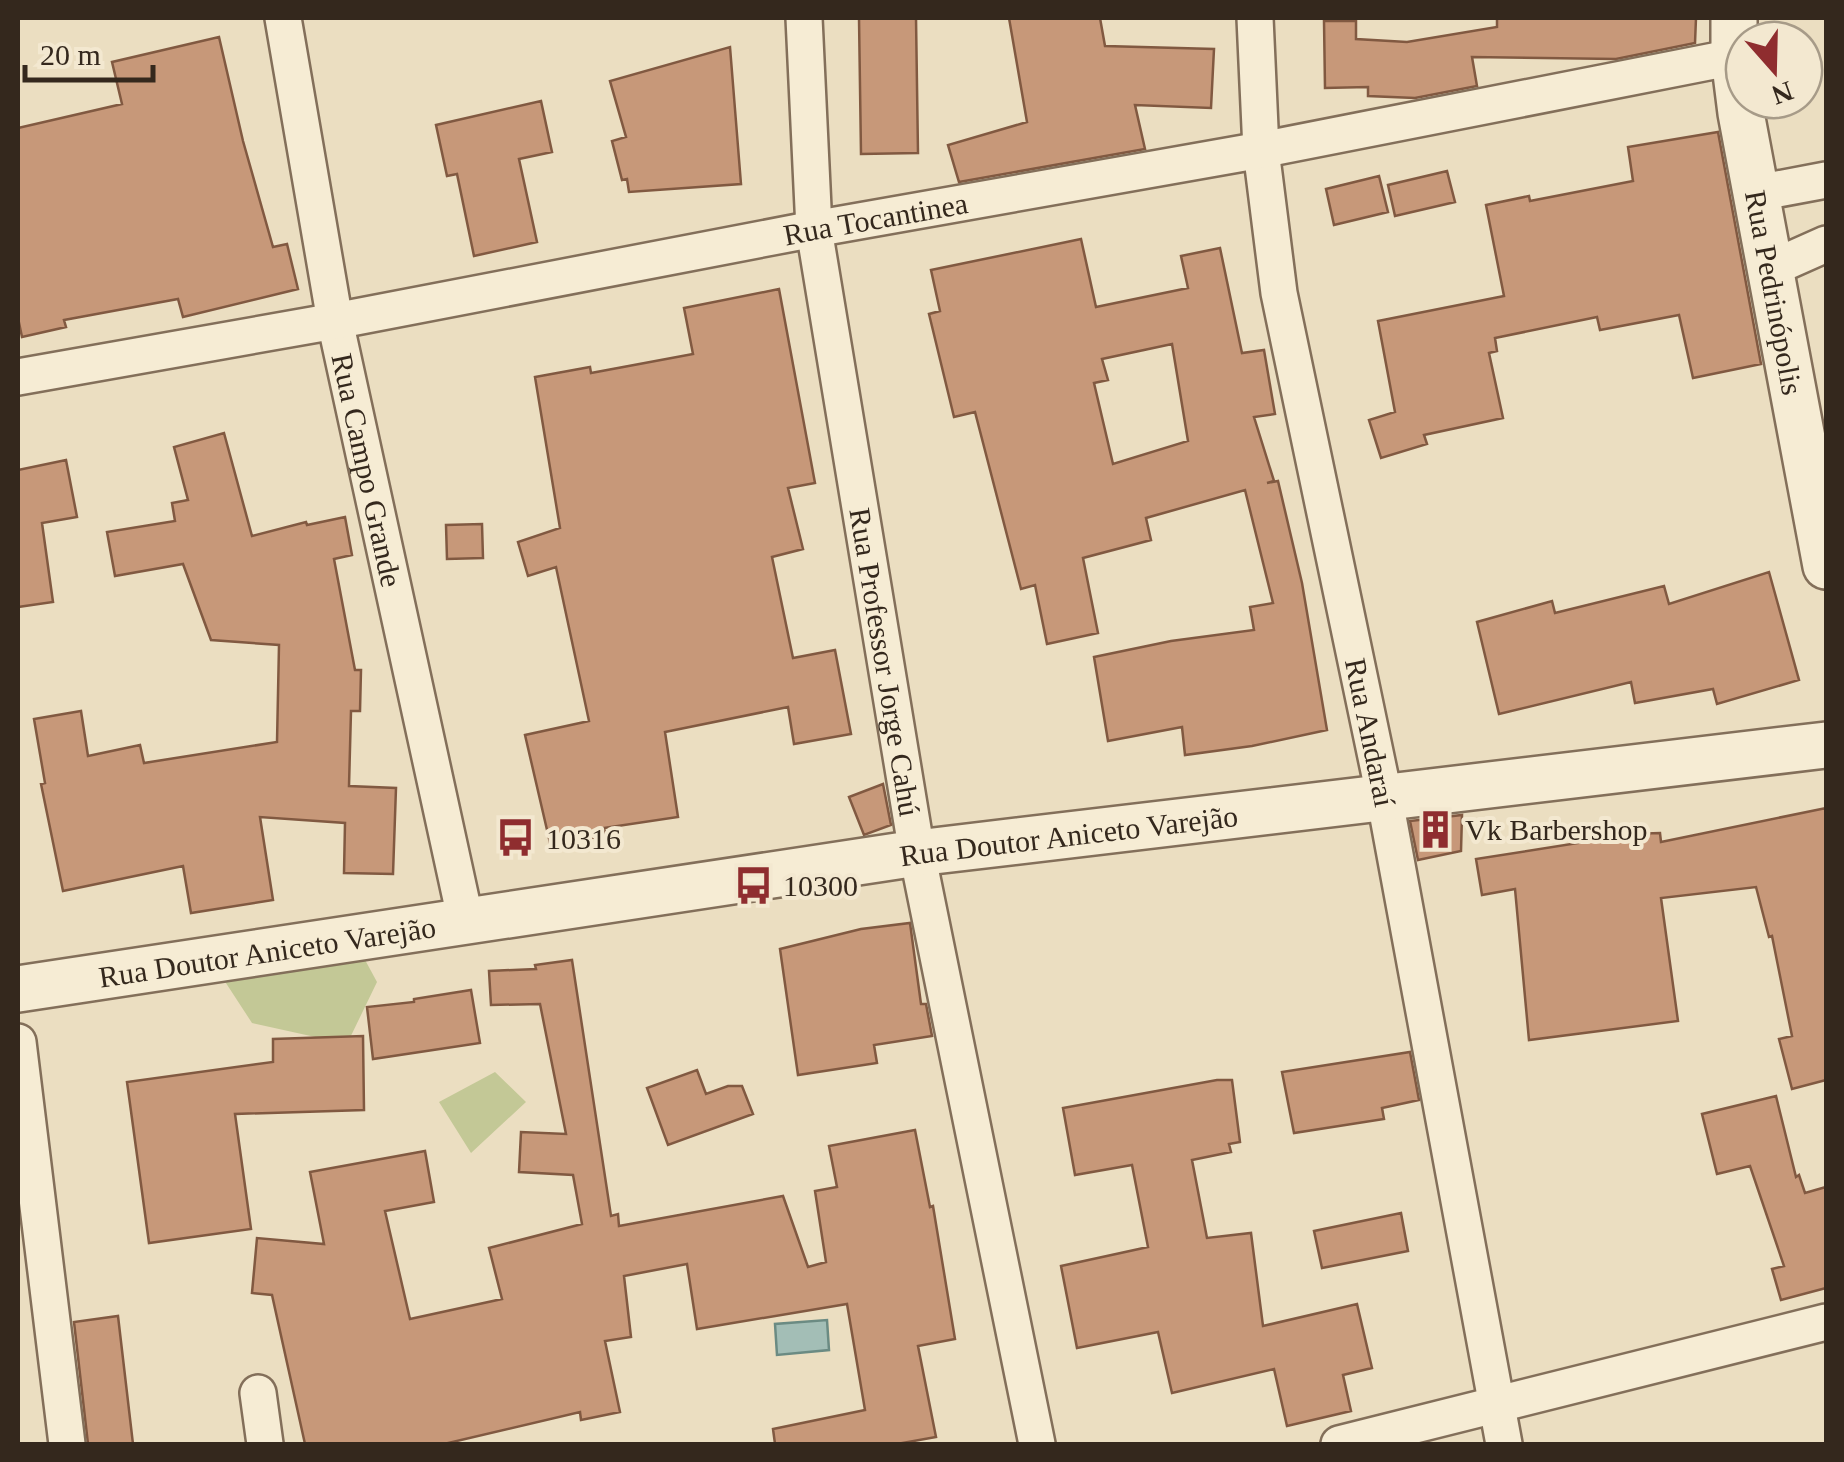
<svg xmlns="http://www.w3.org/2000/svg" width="1844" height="1462" font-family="Georgia,serif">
	<rect width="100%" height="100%" fill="#ebdec1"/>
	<path fill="#c3c896" d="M364 958 377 982 347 1044 252 1023 222 977Z
		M495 1072 526 1102 471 1153 439 1102Z"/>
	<path fill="#a3beb6" stroke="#6b8b83" stroke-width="2.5" d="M827 1320 829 1350 777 1355 775 1324Z"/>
	<path fill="#c79879" stroke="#815941" stroke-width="2.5" fill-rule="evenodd" d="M859 18H916L918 153 861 154Z
		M1009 18H1100L1105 46 1214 49 1211 108 1135 105 1145 149 959 182 948 145 1027 122Z
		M1497 18H1696L1695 43 1616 59 1472 57 1477 86 1415 98 1368 96V87L1325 88 1324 21H1356V39L1407 42 1497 27Z
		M219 37 243 141 273 247 287 244 298 289 183 317 178 299 64 320 66 327 22 337 18 318V128L122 104 112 62Z
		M730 47 741 184 629 192 627 179 622 180 612 141 626 137 610 81Z
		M541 101 552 152 519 159 537 242 474 256 457 174 447 176 436 125Z
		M1718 132 1761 364 1693 378 1679 315 1600 330 1597 317 1495 338 1497 351 1489 353 1503 418 1424 435 1427 444 1381 458 1369 420 1395 412 1378 321 1504 296 1486 205 1529 196 1530 201 1633 181 1628 147Z
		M1447 171 1455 202 1395 216 1388 185Z
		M1379 176 1388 212 1334 225 1326 189Z
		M1081 239 1096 307 1188 288 1181 256 1220 248 1242 353 1264 350 1275 414 1254 417 1274 481 1267 483 1278 481 1302 583 1327 730 1252 746 1185 755 1182 727 1108 741 1094 657 1171 641 1254 630 1250 607 1273 603 1245 490 1146 518 1151 540 1083 558 1098 633 1047 644 1035 585 1021 589 975 412 954 417 929 314 940 311 931 270ZM1172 344 1188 441 1113 464 1094 383 1108 380 1102 359Z
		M779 289 815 483 788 488 803 549 772 557 793 658 835 650 851 734 794 744 788 707 665 732 678 817 604 828 606 835 551 847 525 735 589 721 556 567 528 576 518 542 560 528 535 377 590 367 591 373 693 354 684 308Z
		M224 433 252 536 306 522 307 525 345 517 352 555 334 559 355 670H361L360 711H351L349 786 396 788 393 874 344 873 345 823 260 817 273 900 191 913 183 866 63 891 41 784 45 783 34 719 81 711 88 756 140 745 144 763 277 742 279 645 211 640 183 564 115 576 107 532 175 521 172 503 188 500 174 447Z
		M66 460 77 517 42 523 53 602 18 607V470Z
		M482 524 483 558 447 559 446 525Z
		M1769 572 1799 680 1717 704 1713 689 1635 703 1631 682 1499 714 1477 622 1552 601 1555 613 1664 586 1669 604Z
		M883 784 891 825 864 835 849 797Z
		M1826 808V1080L1792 1089 1779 1039 1792 1036 1772 936 1769 937 1756 887 1661 898 1678 1021 1529 1040 1515 889 1482 895 1476 859 1597 840V835L1660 833 1661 842Z
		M1462 815 1461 851 1418 860 1410 821Z
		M910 923 921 1004H926L932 1036 874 1045 877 1063 798 1075 780 949 861 929Z
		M572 960 611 1216 618 1214 619 1226 783 1196 808 1267 826 1262 815 1191 837 1187 829 1146 915 1130 930 1207 933 1206 955 1339 918 1346 936 1437 897 1444H775L773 1429 865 1410 847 1304 697 1329 687 1264 624 1276 631 1337 605 1341 620 1412 581 1420 580 1412 444 1444H305L272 1295 252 1293 257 1238 324 1244 310 1172 425 1151 434 1202 385 1211 410 1319 502 1299 489 1248 582 1224 573 1175 519 1172 521 1132 566 1134 540 1004 491 1005 489 971 536 969 535 965Z
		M471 990 480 1043 373 1059 367 1007 414 1002V999Z
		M363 1036 364 1110 235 1114 251 1229 149 1243 127 1082 273 1062V1039Z
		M1410 1052 1419 1100 1382 1108 1384 1119 1294 1133 1282 1072Z
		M697 1070 706 1094 728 1086H742L753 1114 668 1145 647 1088Z
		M1217 1080H1232L1240 1142 1229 1144 1231 1152 1192 1160 1207 1238 1251 1233 1263 1326 1357 1304 1372 1368 1343 1375 1351 1411 1287 1426 1274 1369 1172 1393 1158 1332 1077 1348 1061 1266 1148 1247 1132 1165 1075 1175 1063 1108Z
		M1776 1096 1796 1177 1799 1175 1805 1193 1826 1187V1288L1781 1300 1772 1269 1784 1266 1750 1166 1717 1174 1702 1114Z
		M1401 1213 1408 1251 1322 1268 1314 1231Z
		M118 1316 133 1444H88L74 1322Z"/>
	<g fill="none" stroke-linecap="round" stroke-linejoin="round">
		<defs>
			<g id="minor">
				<path id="s1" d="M283 18 335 321 466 922"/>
				<path id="s2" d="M804 18 814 229 917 853 1037 1444"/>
				<path id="s3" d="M1255 18 1261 150 1279 293 1384 795 1504 1444"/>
				<path d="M1757 193 1826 180"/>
				<path d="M1770 269 1826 244"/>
				<path id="s4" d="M18 377 335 321 814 229 1261 150 1734 57"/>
				<path d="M18 1042 67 1444"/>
				<path d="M258 1393 265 1444"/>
				<path d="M1339 1444 1826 1322"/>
			</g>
			<g id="tertiary">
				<path id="s5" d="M1734 18V57L1741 113 1826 566"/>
				<path id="s6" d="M18 989 917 853 1826 745"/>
			</g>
		</defs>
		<use href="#minor" stroke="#836f5a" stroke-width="40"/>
		<use href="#tertiary" stroke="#836f5a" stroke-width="50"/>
		<use href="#minor" stroke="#f6ecd4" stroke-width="35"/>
		<use href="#tertiary" stroke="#f6ecd4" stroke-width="45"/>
	</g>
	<defs>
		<symbol id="building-bare" viewBox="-9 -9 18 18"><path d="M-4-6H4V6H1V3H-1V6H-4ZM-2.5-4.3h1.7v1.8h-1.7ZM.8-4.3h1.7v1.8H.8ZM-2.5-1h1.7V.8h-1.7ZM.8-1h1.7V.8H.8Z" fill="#8f2d2f" stroke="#f3e8d0" stroke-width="2.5" paint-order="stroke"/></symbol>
		<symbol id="bus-bare" viewBox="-9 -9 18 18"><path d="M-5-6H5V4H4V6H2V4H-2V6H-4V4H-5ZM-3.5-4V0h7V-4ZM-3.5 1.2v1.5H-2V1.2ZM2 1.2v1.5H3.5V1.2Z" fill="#8f2d2f" stroke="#f3e8d0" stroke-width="2.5" paint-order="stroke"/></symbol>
	</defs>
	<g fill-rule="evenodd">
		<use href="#building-bare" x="1408" y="802" width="55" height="55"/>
		<use href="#bus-bare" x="488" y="810" width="55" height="55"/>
		<use href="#bus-bare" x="726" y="858" width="55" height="55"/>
	</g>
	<g text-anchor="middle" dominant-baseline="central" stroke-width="8" stroke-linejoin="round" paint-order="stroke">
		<g font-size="30" fill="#34281d" stroke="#f3e8d0">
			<text stroke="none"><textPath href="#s4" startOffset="872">Rua Tocantinea</textPath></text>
			<text stroke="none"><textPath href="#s5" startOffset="278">Rua Pedrinópolis</textPath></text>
			<text stroke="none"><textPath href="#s1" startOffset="460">Rua Campo Grande</textPath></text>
			<text stroke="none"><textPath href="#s2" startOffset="650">Rua Professor Jorge Cahú</textPath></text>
			<text stroke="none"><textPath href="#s3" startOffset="725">Rua Andaraí</textPath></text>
			<text stroke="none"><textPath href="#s6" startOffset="1062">Rua Doutor Aniceto Varejão</textPath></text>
			<text stroke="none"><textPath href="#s6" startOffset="252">Rua Doutor Aniceto Varejão</textPath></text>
		</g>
		<g font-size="30" fill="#34281d" stroke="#f3e8d0" text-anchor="start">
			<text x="1465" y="829">Vk Barbershop</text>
			<text x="546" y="838">10316</text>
			<text x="783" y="885">10300</text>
		</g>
	</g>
	<rect width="1844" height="1462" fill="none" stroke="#34281d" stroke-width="40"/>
	<g transform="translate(1774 70) rotate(160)"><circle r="48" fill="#f3e8d0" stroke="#a79b88" stroke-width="2.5"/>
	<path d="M0-8L18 38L0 25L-18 38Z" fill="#8f2d2f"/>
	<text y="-15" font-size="28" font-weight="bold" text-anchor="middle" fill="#34281d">N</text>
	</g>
	<path d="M25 65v15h128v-15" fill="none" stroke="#34281d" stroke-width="5"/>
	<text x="40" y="65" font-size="30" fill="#34281d" stroke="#f3e8d0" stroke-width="8" paint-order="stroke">20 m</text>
</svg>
